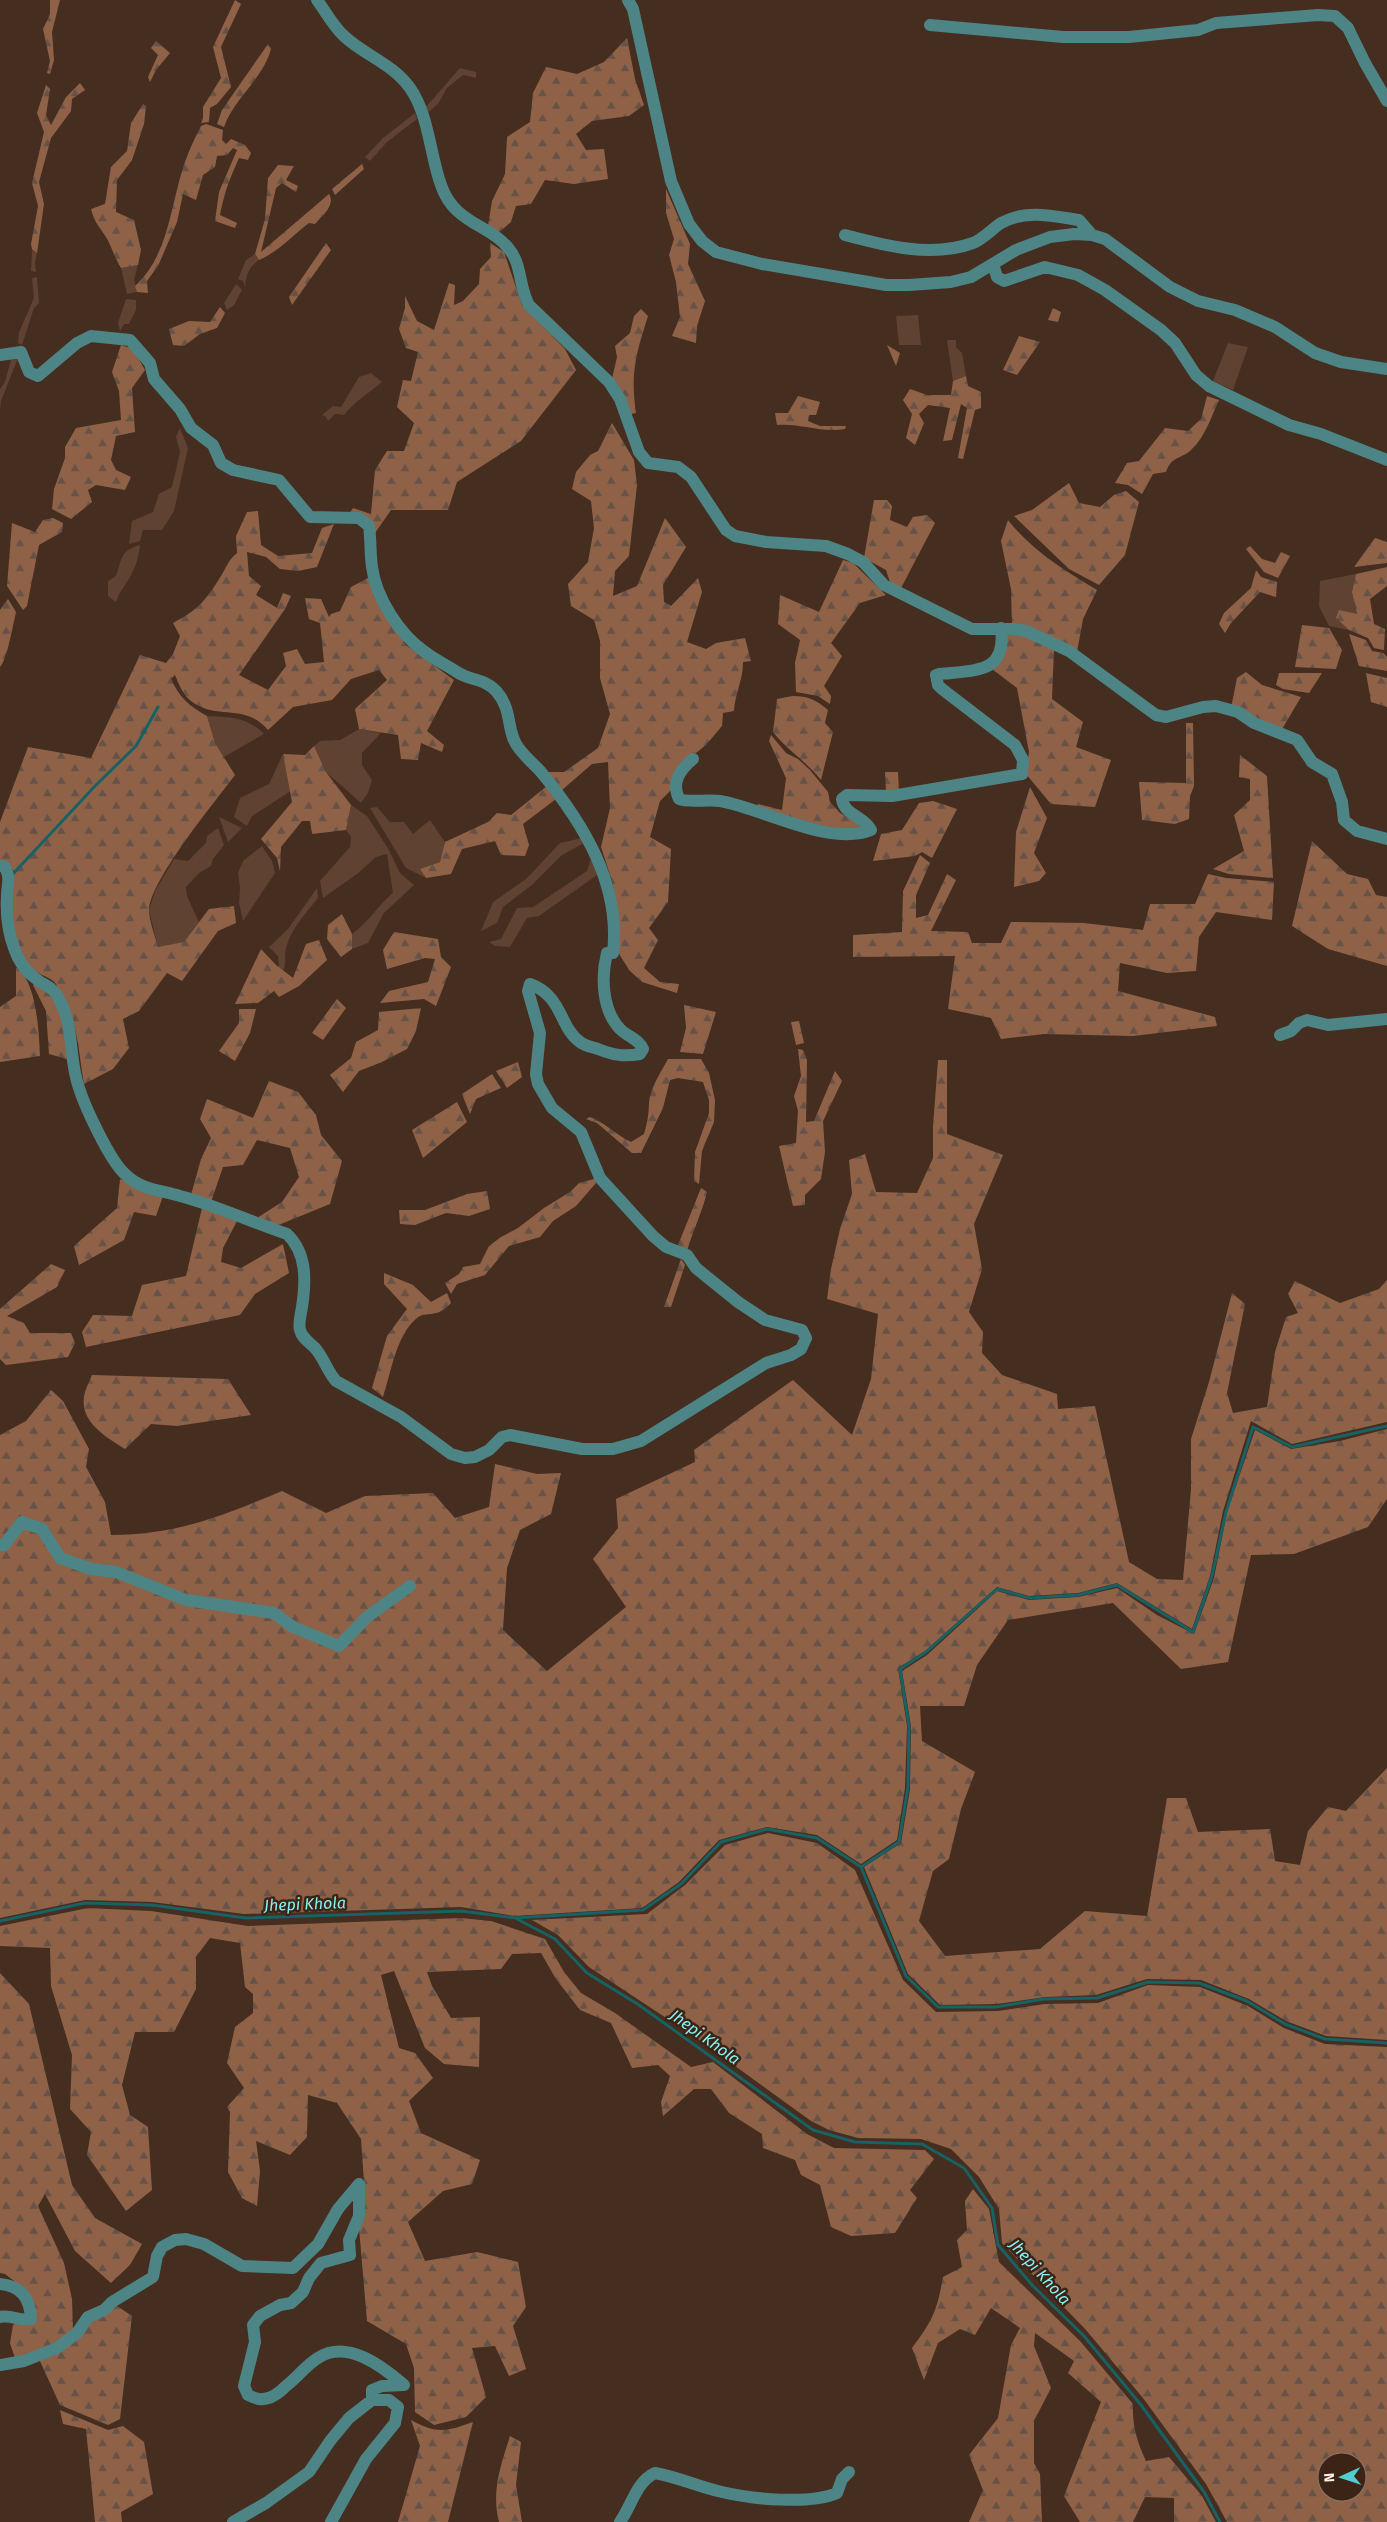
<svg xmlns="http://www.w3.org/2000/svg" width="1387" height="2522" font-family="'Fira Sans',sans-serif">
	<defs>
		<pattern id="forest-firs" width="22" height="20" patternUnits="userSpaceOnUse" patternTransform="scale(1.25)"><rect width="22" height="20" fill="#8f6248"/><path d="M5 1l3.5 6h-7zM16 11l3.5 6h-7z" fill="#675247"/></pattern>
	</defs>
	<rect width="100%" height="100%" fill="#452d1f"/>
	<path fill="#5f4231" d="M460 68 476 72V78L463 75 447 88 438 104 427 113 425 108Z
		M415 113 417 119 387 142 370 161 365 157 383 138Z
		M32 249 37 253 35 262 36 272 31 271Z
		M255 254 259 260C249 267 246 275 245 287L243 281 238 279 246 260Z
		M138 265 134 280 137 292 127 294 121 268Z
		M37 277 39 303 34 308 22 345 18 343 19 332 34 298 32 278Z
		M236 284 242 290 234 305 227 310 224 303Z
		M126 299 136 300V310L129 324H124L120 331 118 323Z
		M918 315 921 345H899L896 316Z
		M947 340H956V347L962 353 966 376 953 381Z
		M1228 343 1248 347 1233 390 1213 381Z
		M12 356 18 358 1 401 0 411V389L5 382Z
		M371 373 382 382C368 394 355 401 344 415L335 414 328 421 326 417 322 415 333 406 341 407 359 377Z
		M180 428 188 448 174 511 162 530H143L140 541 129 544 132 521 153 512 159 494 172 487 180 452 176 437Z
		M140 545C139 554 137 564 132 573 127 584 120 590 116 602L108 596V581L116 576C122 558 121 550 140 545Z
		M1356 574 1352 592 1357 615 1336 618 1349 630 1329 626 1319 606 1320 581Z
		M207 716C230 717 248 717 264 734L224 757 215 743Z
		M359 729 381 733 362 753V765L372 780 368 793 361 803 326 772 314 746 320 741 340 740Z
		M283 754 291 791 252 816 247 826 234 817 240 798 269 784Z
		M351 805 367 816 389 850 400 873 414 885 384 913 368 943 352 949V934C369 922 377 906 393 893L387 854 376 857 357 874 323 898 320 881 350 847 351 837 346 830Z
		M377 807 390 822H404L413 834 430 820 445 842 440 862 420 869 426 878 406 868 370 808Z
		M219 817 242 828 228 842Z
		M218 828 224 845 213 859 211 866 199 873 186 887 187 896 199 922 184 942 158 948 149 910 155 891 174 859 188 861 206 843 207 836Z
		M582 838 586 842 562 855 533 884 503 907 497 923 481 931 493 902 526 879 560 843Z
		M262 846 272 861 275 873 243 921 239 903 240 888 238 872 244 860Z
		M592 855 597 875 539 916 527 918 510 947 495 946 489 942 501 939 517 908 533 907 587 871Z
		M317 888 318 898C306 913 291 929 286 948 284 956 287 963 283 971L279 968 278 956 269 947 288 929Z"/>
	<path fill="url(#forest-firs)" fill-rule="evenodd" d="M50 0H60L52 32 54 60 50 74 47 73 50 61 43 29 50 14Z
		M235 0 241 4 221 47 231 87 217 104 210 108 209 122 201 123 203 118V107L221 78 213 47Z
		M627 38 635 79 644 105 629 116 592 121 576 134 586 150 604 149 608 179 574 184 545 180 531 204 516 206 511 222 497 234 488 226 492 201 505 174 507 137 530 122 533 93 546 67 577 74 604 62Z
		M156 41 170 53 156 70 150 82 148 77 158 55 151 48Z
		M268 44 271 49C263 79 234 98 224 127L217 124 222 110Z
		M80 83 85 90 72 99 71 111 51 138 39 182 44 204 37 253 32 249 31 244 38 206 32 183 44 132 37 113 46 85 50 89 46 115 51 125 66 97Z
		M143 104 146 106 144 124 132 160 117 180 116 212 134 220 141 250 138 265 121 268C114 257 111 244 104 234 97 223 95 223 91 209L105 204 111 167 127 151 131 123Z
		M206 124 223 130 222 140 226 144 231 139 245 145 251 153 248 160 239 158C230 178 224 193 220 215L237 223 235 228 215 221 219 192 237 150 233 148 227 155 217 156 215 167 203 175 196 200 183 194 177 222 158 266 147 281 148 293 137 292 135 286C170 254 170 204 185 162 189 150 195 138 201 126Z
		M362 164 364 169 335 195 332 189Z
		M278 165 294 166 286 180 298 186 296 192 282 183 276 188 261 252 329 194C336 205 322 216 315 224L309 223C292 236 278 252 259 260L255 254 265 219 268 178Z
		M666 189 690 244 688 264 705 301 697 326 696 343 672 336 680 317 676 282 669 255 674 239 666 213Z
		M326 243 331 250 292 305 289 297Z
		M490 243 504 252 522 305 565 349 576 370 521 441 457 482 448 510H391L375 533 350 513 353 508 371 514 375 470 387 451H404L414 423 397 407 403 380 411 381 418 352 406 348 399 329 405 308V296L417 321 434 330 449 283 455 285 454 305 463 301 479 284 480 269 491 257Z
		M220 307 225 313 217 328 200 334 184 346 173 345 169 329 189 321 210 322Z
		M1053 308 1061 312 1058 322 1048 320Z
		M641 309 648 316C636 354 630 373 636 413L631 414 612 379 617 357 615 346 630 333 634 316Z
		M1019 336 1040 342 1017 375 1003 370Z
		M121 345 133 349 145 370 132 388 135 432 116 436 111 460 116 470 131 477 125 490 96 485 88 490 92 502 71 519 52 509 54 489 65 458V447L76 428 121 420 119 391 112 372Z
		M887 345 900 353 896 366Z
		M966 376 968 386 981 392V408L975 410 963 459 958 458 967 408 961 404 952 440 943 441 950 408 928 405 919 414 924 423 915 445 906 438 912 414 903 400 910 389 927 395H951L953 381Z
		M798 396 820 402 816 415H809L808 421 820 426H846L845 429C821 433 800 423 777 425L775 413H788Z
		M1207 396 1219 400C1212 415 1205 437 1192 449 1181 460 1172 455 1166 472L1153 474 1142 494 1128 485 1115 483 1127 463 1139 461 1165 428 1188 431 1201 419Z
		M612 423 634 460 637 485 629 556 615 571 613 596 637 586 665 518 686 547 663 585 664 602 671 606 698 578 702 592 687 642 706 649 716 643 745 638 751 661 743 662C743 681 735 693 734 711L723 713 722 726 706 745 677 768 672 789 660 801 650 837 671 849 668 902 649 928 658 940 644 968 660 982 679 984 677 993 642 982 629 970 618 952 613 884 601 847 610 808 608 762 592 764 562 790 547 772H564L598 748 610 714 600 678V641L594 620 571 606 568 584 588 562 594 528 591 501 572 489 576 472 590 455 598 451Z
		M1069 483 1079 503 1100 507 1114 495 1126 491 1139 502 1125 555 1099 585 1069 569 1014 516 1032 510Z
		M874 500H887L892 506 890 520 907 527 913 517 927 515 935 523 900 590 890 582 886 570 864 558Z
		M258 511 261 545 278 556 312 553 322 528 334 524 317 567 298 571 280 569 266 557 247 552 249 576 261 586 256 595 277 608 283 593 291 596 285 609 239 675 268 690 286 666 283 653 297 649 305 664 324 662 320 623 309 619 305 598 321 599 329 617 331 614 340 611 351 587 368 578 392 624 406 645 454 680 427 731 444 745 442 752 421 743 418 760 401 759 398 735 359 729 355 709 387 680 379 670 351 679 332 700 293 707 268 730C244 702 216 721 191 701 182 694 179 684 175 675L171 679C179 697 189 706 207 716L215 743 235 775C214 803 152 878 149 909 149 921 155 936 158 947L184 942 209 909 234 906 236 923 218 931 182 981 167 973 139 1011 123 1019 129 1048 113 1069 84 1084C79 1056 78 1024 64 999 61 994 57 983 52 980 44 975 37 974 30 966 6 943 11 901 14 871L7 863 0 862V822L28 747 91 758 140 655 166 663 173 654 180 636 173 623C198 610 206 600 221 576 226 568 229 559 237 553L236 536 247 512Z
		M53 518 63 523 62 532 39 545 27 606 23 610 7 586 12 523 35 532 43 520Z
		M1008 520C1031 550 1065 571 1097 590L1083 619 1077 652 1012 625 1011 589 1001 541Z
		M1375 538 1387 542V563L1354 567Z
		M1250 546 1262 559 1275 563 1281 552 1290 556 1278 578 1264 572 1246 549Z
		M843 560 853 563 886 595 860 603 831 643 842 656 824 686 831 696 830 704 818 696 796 692 795 663 800 640 778 624 780 595 819 612Z
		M1387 567V586L1370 599 1374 624 1385 629 1384 650 1374 648 1368 638 1349 630 1336 618 1339 610 1357 614 1352 592 1356 574Z
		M1256 570 1261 577 1277 582 1276 597 1260 592 1231 623 1225 633 1219 624 1224 613 1251 588Z
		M8 599 16 612C13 625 7 660 0 667V610Z
		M1302 625 1329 628 1342 650 1336 669 1295 667Z
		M1017 632 1054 649 1052 699 1083 722 1076 747 1111 760 1095 807 1051 804 1026 774 1029 752 1017 688 992 669 1007 633Z
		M1349 634 1366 640 1372 651 1383 653 1387 657V671L1359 666Z
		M1246 672 1262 685 1301 697 1281 731 1231 708 1237 678Z
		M1279 673H1322L1309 693 1283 689 1276 685Z
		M1366 673 1387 678V707L1371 702Z
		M792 696C809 696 816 700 828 710L825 723 833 732 821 780C806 761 787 750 773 732L777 699Z
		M1186 723H1193L1194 786 1190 796 1189 819 1175 824 1142 820 1139 782 1186 783Z
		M771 735 786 753 798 759 810 770 828 792 830 802 840 813 866 828 845 831 757 810 758 804 782 810 786 778 769 741Z
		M314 746 326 772 351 805 346 830 312 834 310 821H302L281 847 280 871 277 858 261 839 292 802 283 754 305 755Z
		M1240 755 1267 776 1273 878 1229 874 1213 869 1244 851 1234 815 1250 800V779L1239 777Z
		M885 772H898L899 792H886Z
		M547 786 556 799 523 824 529 845 525 856 501 855 495 841 462 849 451 874 426 878 420 869 440 862 445 842 488 822 497 813 511 815Z
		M1030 787 1047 818 1034 853 1046 873 1039 881 1014 887 1016 832Z
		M933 801 957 809 932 858 922 852 915 856 873 861 881 834 902 830 919 803Z
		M1312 841 1347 874 1368 879 1376 895 1387 897V966L1328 949 1292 926Z
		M920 855 930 863 916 895V918L928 915 947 874 956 880 931 931 968 932 972 943H1001L1011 922 1084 923 1143 930 1150 904H1195L1208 874 1226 878 1274 882 1272 920 1216 912 1199 937 1196 971 1167 973 1120 963 1118 991 1215 1017 1217 1026 1133 1036 1044 1034 1001 1039 991 1018 948 1009 955 956 853 957V935L902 932 903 891Z
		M342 914 352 934V949L341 957 327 939 328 925Z
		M394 932 438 939 441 957 451 967 436 1006 424 999 380 1003 389 991 428 982 435 959 425 958 387 969 383 950Z
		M319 940 327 960 299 986 279 997 274 991 258 1003 235 1004 261 949 276 965 293 978 306 944Z
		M16 968C37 980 39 1034 40 1056L0 1062V1007L16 996Z
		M35 983 60 1004 70 1060 49 1054 46 1011 33 985Z
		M337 999 346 1008 323 1040 312 1033Z
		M684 1005 716 1012 703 1054 680 1052 686 1028Z
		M421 1008 416 1031 407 1049 382 1062 359 1071 343 1092 330 1075 351 1058 356 1042 378 1030 379 1012Z
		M239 1009H256L250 1033 235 1061 219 1051 239 1023Z
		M799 1021 804 1043 796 1045 791 1022Z
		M798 1049 803 1050 807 1060 806 1122 814 1121 835 1071 842 1081 823 1121 825 1152 821 1179 805 1195V1205L793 1206 779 1146 796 1143 798 1111 794 1096 801 1076Z
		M668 1059H701L709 1073 715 1100 714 1122 702 1151 699 1184 694 1181 695 1152 709 1113V1100L703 1082 678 1078 670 1080 663 1108 641 1153H632L597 1123 586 1119 590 1117C606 1123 616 1135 631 1142L644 1134C647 1124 649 1114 649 1103 650 1088 661 1072 668 1059Z
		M938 1060H947V1134L1003 1155 974 1224 982 1269 969 1312 983 1332 982 1353 1002 1375 1057 1394 1058 1409 1095 1406 1129 1562 1157 1579 1183 1580 1191 1489V1439L1209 1382 1232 1293 1245 1304 1227 1393 1233 1413 1267 1407 1275 1352 1286 1317 1298 1313 1288 1294 1295 1281 1340 1303 1379 1289 1387 1280V1422L1292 1444 1251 1421 1223 1511 1210 1576 1192 1629 1117 1583 1078 1593 1029 1596 997 1587 925 1651 898 1668 907 1726 905 1788 897 1840 861 1864 817 1835 767 1827 719 1840 679 1882 642 1908 514 1916 461 1907 244 1914 152 1902 85 1900 0 1918V1435L26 1421 51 1390 63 1401 89 1449 86 1467 105 1502 111 1535C176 1535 222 1516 282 1491L326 1513 365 1496 433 1493 455 1518 489 1507 495 1464 537 1474 561 1473 551 1514 520 1530 507 1568 503 1630 547 1671 626 1607 593 1559 618 1528 616 1499 695 1462 694 1450 793 1380 852 1435 871 1379 878 1314 827 1299 831 1269 840 1229 852 1194 849 1160 865 1154 876 1192 917 1193 933 1158V1127Z
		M518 1062 522 1077 507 1088 496 1071Z
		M492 1074 501 1088 476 1099 470 1114 462 1094Z
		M269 1081 298 1092 316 1115 321 1135 342 1161 330 1204 276 1226 257 1218 282 1202 299 1177 290 1148 257 1140 243 1165 223 1167 211 1202 191 1195 201 1159 211 1138 200 1119 207 1099 253 1118Z
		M457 1102 467 1122 423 1158 412 1130Z
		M120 1179 163 1196 156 1216 134 1212 124 1240 79 1265 74 1246 117 1208Z
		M594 1179 596 1183 576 1206 553 1221 540 1237 509 1246 485 1275 457 1284 451 1294 445 1283 459 1274 463 1267 480 1264 489 1246 501 1237 518 1228 544 1208 570 1192 579 1183Z
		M701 1188 707 1192C702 1213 693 1230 687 1251L678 1245Z
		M487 1191 490 1209 469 1216 446 1213 415 1225 400 1224 399 1210H425L467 1194Z
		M202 1208 237 1221 223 1248 221 1262 241 1268 283 1244 289 1273 255 1294 240 1315 86 1347 82 1332 93 1315 132 1316 142 1285 186 1276Z
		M681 1259 685 1265 671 1307H664Z
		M51 1264 65 1270 57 1287 7 1316 24 1323 30 1333H71L75 1343 68 1357 6 1365 0 1359V1309Z
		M384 1273 413 1285 431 1302 447 1293 451 1303C435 1320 427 1310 417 1318 396 1335 391 1373 383 1397L372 1388 387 1336 407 1309 384 1284Z
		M92 1375 228 1379 251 1415 177 1426 151 1424 125 1449C108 1438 80 1423 84 1397 85 1390 89 1382 92 1375Z
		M1387 1429V1499L1368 1527 1294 1554 1251 1555 1228 1662 1181 1669 1113 1603 1008 1620 977 1665 964 1706H920L922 1741 975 1772 961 1809 949 1859 933 1871 919 1921 945 1956 1040 1949 1085 1911 1147 1916 1167 1798H1186L1198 1832 1270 1829 1275 1861 1300 1865 1308 1831 1328 1807 1346 1811 1387 1768V2040L1326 2036 1286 2021 1249 1999 1201 1980 1147 1979 1096 1995 1045 1997 997 2004 940 2005 908 1974 864 1867 901 1843 910 1789 911 1726 902 1671 927 1655 997 1591 1029 1600 1078 1597 1117 1588 1157 1615 1194 1634 1214 1578 1227 1512 1255 1430 1291 1449 1340 1441Z
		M768 1833 817 1843 855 1870 903 1980 936 2012 998 2011 1045 2004 1098 2003 1148 1985 1200 1987 1248 2006 1284 2028 1325 2044 1387 2047V2522H1227L1206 2484 1143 2398 1086 2330 1002 2243 999 2209 979 2177 951 2149 921 2139 858 2138 829 2130 811 2121 698 2039 589 1967 558 1935 532 1920 647 1914 685 1885 725 1845ZM1327 2462H1357V2492H1327Z
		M88 1908 151 1911 248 1926 461 1918 491 1921 545 1939 564 1972 581 1993 615 2013 691 2067 713 2062 807 2134 834 2148 925 2150 934 2159 910 2190 917 2198 895 2233 851 2236 831 2227 820 2185 801 2175 795 2160 763 2148 762 2134 729 2113 711 2089H694L663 2116 661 2102 670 2076 658 2065 632 2068 611 2023 580 2010 556 1979 541 1953 512 1954 501 1969 427 1972 432 1986 451 2018 480 2017 479 2067 444 2064 425 2048 394 1971 381 1975 399 2048 415 2053 433 2078 409 2101 421 2133 480 2160 472 2184 443 2191 408 2222 425 2261 477 2252 518 2262 526 2307 513 2326 526 2369 509 2376 495 2346 472 2348 486 2397 466 2417 434 2425 415 2412 414 2368 406 2344 367 2321 359 2228 364 2182 361 2139 337 2103 308 2095 307 2137 290 2155 256 2141 260 2171 257 2206 242 2198 228 2172 230 2112 227 2107 244 2088 227 2063 235 2027 253 2013V1994L245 1987 240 1943 210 1938 196 1957V1989L174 2032H135L122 2085 130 2115 148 2127 152 2190 126 2211 87 2155 91 2132 70 2109 72 2055 51 1986 50 1948 0 1946V1926Z
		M0 1973 29 2004 72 2185 95 2218 142 2244 130 2265 111 2283 75 2251 45 2194 38 2206 64 2263 72 2299 73 2330 56 2344 15 2358 10 2343 13 2325 19 2322H33L27 2291 5 2274 0 2273Z
		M973 2189 989 2209 999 2262 1080 2341 1133 2404C1132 2425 1137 2442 1146 2461L1169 2457 1202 2496 1216 2522H1174V2498L1145 2497 1133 2522H1080L1064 2496 1101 2402 1068 2373 1074 2361 1035 2333 1034 2346 1051 2388 1034 2421V2463L1040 2474 1042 2522H969L983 2490 969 2455 998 2418 1011 2345 1020 2328 991 2308 975 2335 960 2329 938 2343 924 2380 912 2348C933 2320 937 2311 943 2277L962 2267 957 2240 967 2230 965 2201Z
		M114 2304 132 2316 120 2419 108 2425 60 2405 39 2359Z
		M60 2410 108 2430 123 2426 144 2442 153 2494 121 2512 122 2522H95L86 2429 63 2424Z
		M411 2420C437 2434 445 2432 473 2422L448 2522H398L420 2446Z
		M510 2436 521 2442 516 2485 522 2522H499C491 2491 501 2465 510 2436Z"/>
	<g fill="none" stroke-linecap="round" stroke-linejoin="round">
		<path stroke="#166264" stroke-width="3" d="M12 875 95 786 136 746 158 707
			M861 1867 899 1842 908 1787 909 1726 900 1669 926 1652 997 1589 1030 1598 1078 1595 1117 1585 1193 1632 1212 1576 1226 1512 1253 1427 1292 1447 1387 1426
			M515 1918 643 1910 681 1884 721 1842 767 1829 817 1838 861 1867 906 1976 938 2007H996L1044 1999 1097 1998 1148 1982 1199 1983 1247 2001 1285 2024 1325 2039 1387 2043
			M0 1921 85 1903 152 1905 245 1918 461 1911 515 1918 555 1939 587 1973 639 2005 813 2130 855 2142 922 2144 964 2168 992 2208 998 2245 1033 2286 1084 2336 1141 2405 1204 2492 1220 2522"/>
		<path stroke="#4d8586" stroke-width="12" d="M317 0C326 12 333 26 344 36 364 55 393 64 410 88 429 115 430 155 441 185 454 224 490 224 509 249 522 264 519 288 529 305L609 382 620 399 639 452 648 463 678 467 691 477 726 530 735 536 766 542 826 546 848 554 863 562 884 585 972 629H1014L1026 631 1069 651 1156 715 1166 717 1203 707 1216 706 1238 712 1254 723 1297 740 1312 762 1332 774 1342 802 1344 820 1357 831 1387 839
			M628 0 633 9 671 181 689 224 702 241 716 252 762 264 886 285H909L951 282 971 277 1016 250 1050 237 1074 234 1092 235 1105 239 1170 287 1198 301 1235 310 1275 327 1315 353 1341 362 1387 369
			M930 25 1063 37H1129L1198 30 1216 23 1318 15 1335 16 1348 28 1365 63 1387 101
			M845 235C886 246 932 258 973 243 983 239 992 229 1001 223 1026 209 1053 216 1079 220L1092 235
			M993 264 997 277 1004 281 1045 267 1078 275 1105 290 1161 330 1175 343 1196 375 1209 386 1289 425 1321 434 1387 460
			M0 355 21 352 29 372 38 376 77 343 91 336 130 340 150 363 154 379 180 409 191 428 213 445 221 463 233 470 279 480 310 517 359 518 369 526C371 540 370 554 372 567 376 598 400 635 425 652 435 660 447 665 457 672 470 681 485 678 497 692 513 711 506 731 518 747 524 756 534 764 541 772 583 823 621 884 613 953H607C601 977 602 1010 620 1029 628 1037 639 1039 643 1049L640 1054C624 1057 613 1055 598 1049 592 1047 585 1046 580 1042 559 1027 563 996 530 984L528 991 540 1033 536 1074 538 1084 552 1108 581 1132 600 1178 653 1236 666 1247 687 1255 696 1268 738 1302 765 1320 802 1330 806 1338 801 1349 791 1355 766 1363 641 1441 613 1449H582L510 1435 502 1437 489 1450 475 1457 465 1458 451 1454 401 1417 336 1381C327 1371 324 1358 315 1348 309 1342 302 1338 300 1330 298 1323 301 1314 302 1307 306 1281 307 1253 287 1234 251 1222 215 1205 180 1196 160 1190 141 1190 125 1174 110 1161 85 1107 79 1088 69 1061 74 1029 61 1003 53 985 47 988 35 978 24 970 18 960 14 948 8 932 6 913 7 896 7 884 11 878 5 867L0 866
			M693 759C680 770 671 782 679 799 689 803 707 799 720 801 762 808 830 847 871 830 864 816 844 815 842 799L847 795 892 796 1022 774 1023 760 1015 745 942 689 938 685 936 675C941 673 945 674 951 673 984 670 1006 668 1001 628
			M1280 1035 1291 1031 1299 1023 1307 1020 1328 1025 1387 1019
			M0 1545H4L22 1522 42 1529 60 1558 91 1569 116 1572 186 1600 274 1613 293 1627 339 1646 367 1617 410 1586
			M0 2284C22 2286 30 2299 31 2319 20 2322 11 2314 0 2317
			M0 2365 24 2361 57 2348 77 2333 88 2317 104 2310 112 2302 153 2277 157 2256 162 2247 175 2240 186 2239 204 2244 242 2266 293 2268 318 2244 338 2209 359 2184V2216L349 2240 350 2255 321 2263 309 2278 303 2292 291 2303 280 2305 260 2316 253 2325 255 2342 244 2386 248 2395C252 2397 258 2400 263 2399 272 2399 280 2392 286 2386 297 2378 306 2365 318 2358 347 2339 382 2366 404 2385L382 2386 372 2390V2400
			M233 2522 266 2503 309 2472 330 2441 349 2418 372 2400H389L398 2407 395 2423 366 2459 331 2522
			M620 2522C632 2505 636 2482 655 2473 678 2477 699 2487 722 2492 751 2499 810 2505 837 2493L842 2479 849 2472"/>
	</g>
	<g text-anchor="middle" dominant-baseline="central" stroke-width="5" stroke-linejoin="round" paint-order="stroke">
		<g font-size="16" font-style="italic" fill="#85f1f3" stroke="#3b2315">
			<text transform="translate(305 1904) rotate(-2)">Jhepi Khola</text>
			<text transform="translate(705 2037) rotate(36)">Jhepi Khola</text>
			<text transform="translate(1040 2272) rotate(48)">Jhepi Khola</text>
		</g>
	</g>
	<g transform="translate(1342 2477) rotate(267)"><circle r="24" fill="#3b2315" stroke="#89756a"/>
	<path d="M0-4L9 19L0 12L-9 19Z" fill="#52cdcf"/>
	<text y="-8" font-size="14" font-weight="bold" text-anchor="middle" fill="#fef1ea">N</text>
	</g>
</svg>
